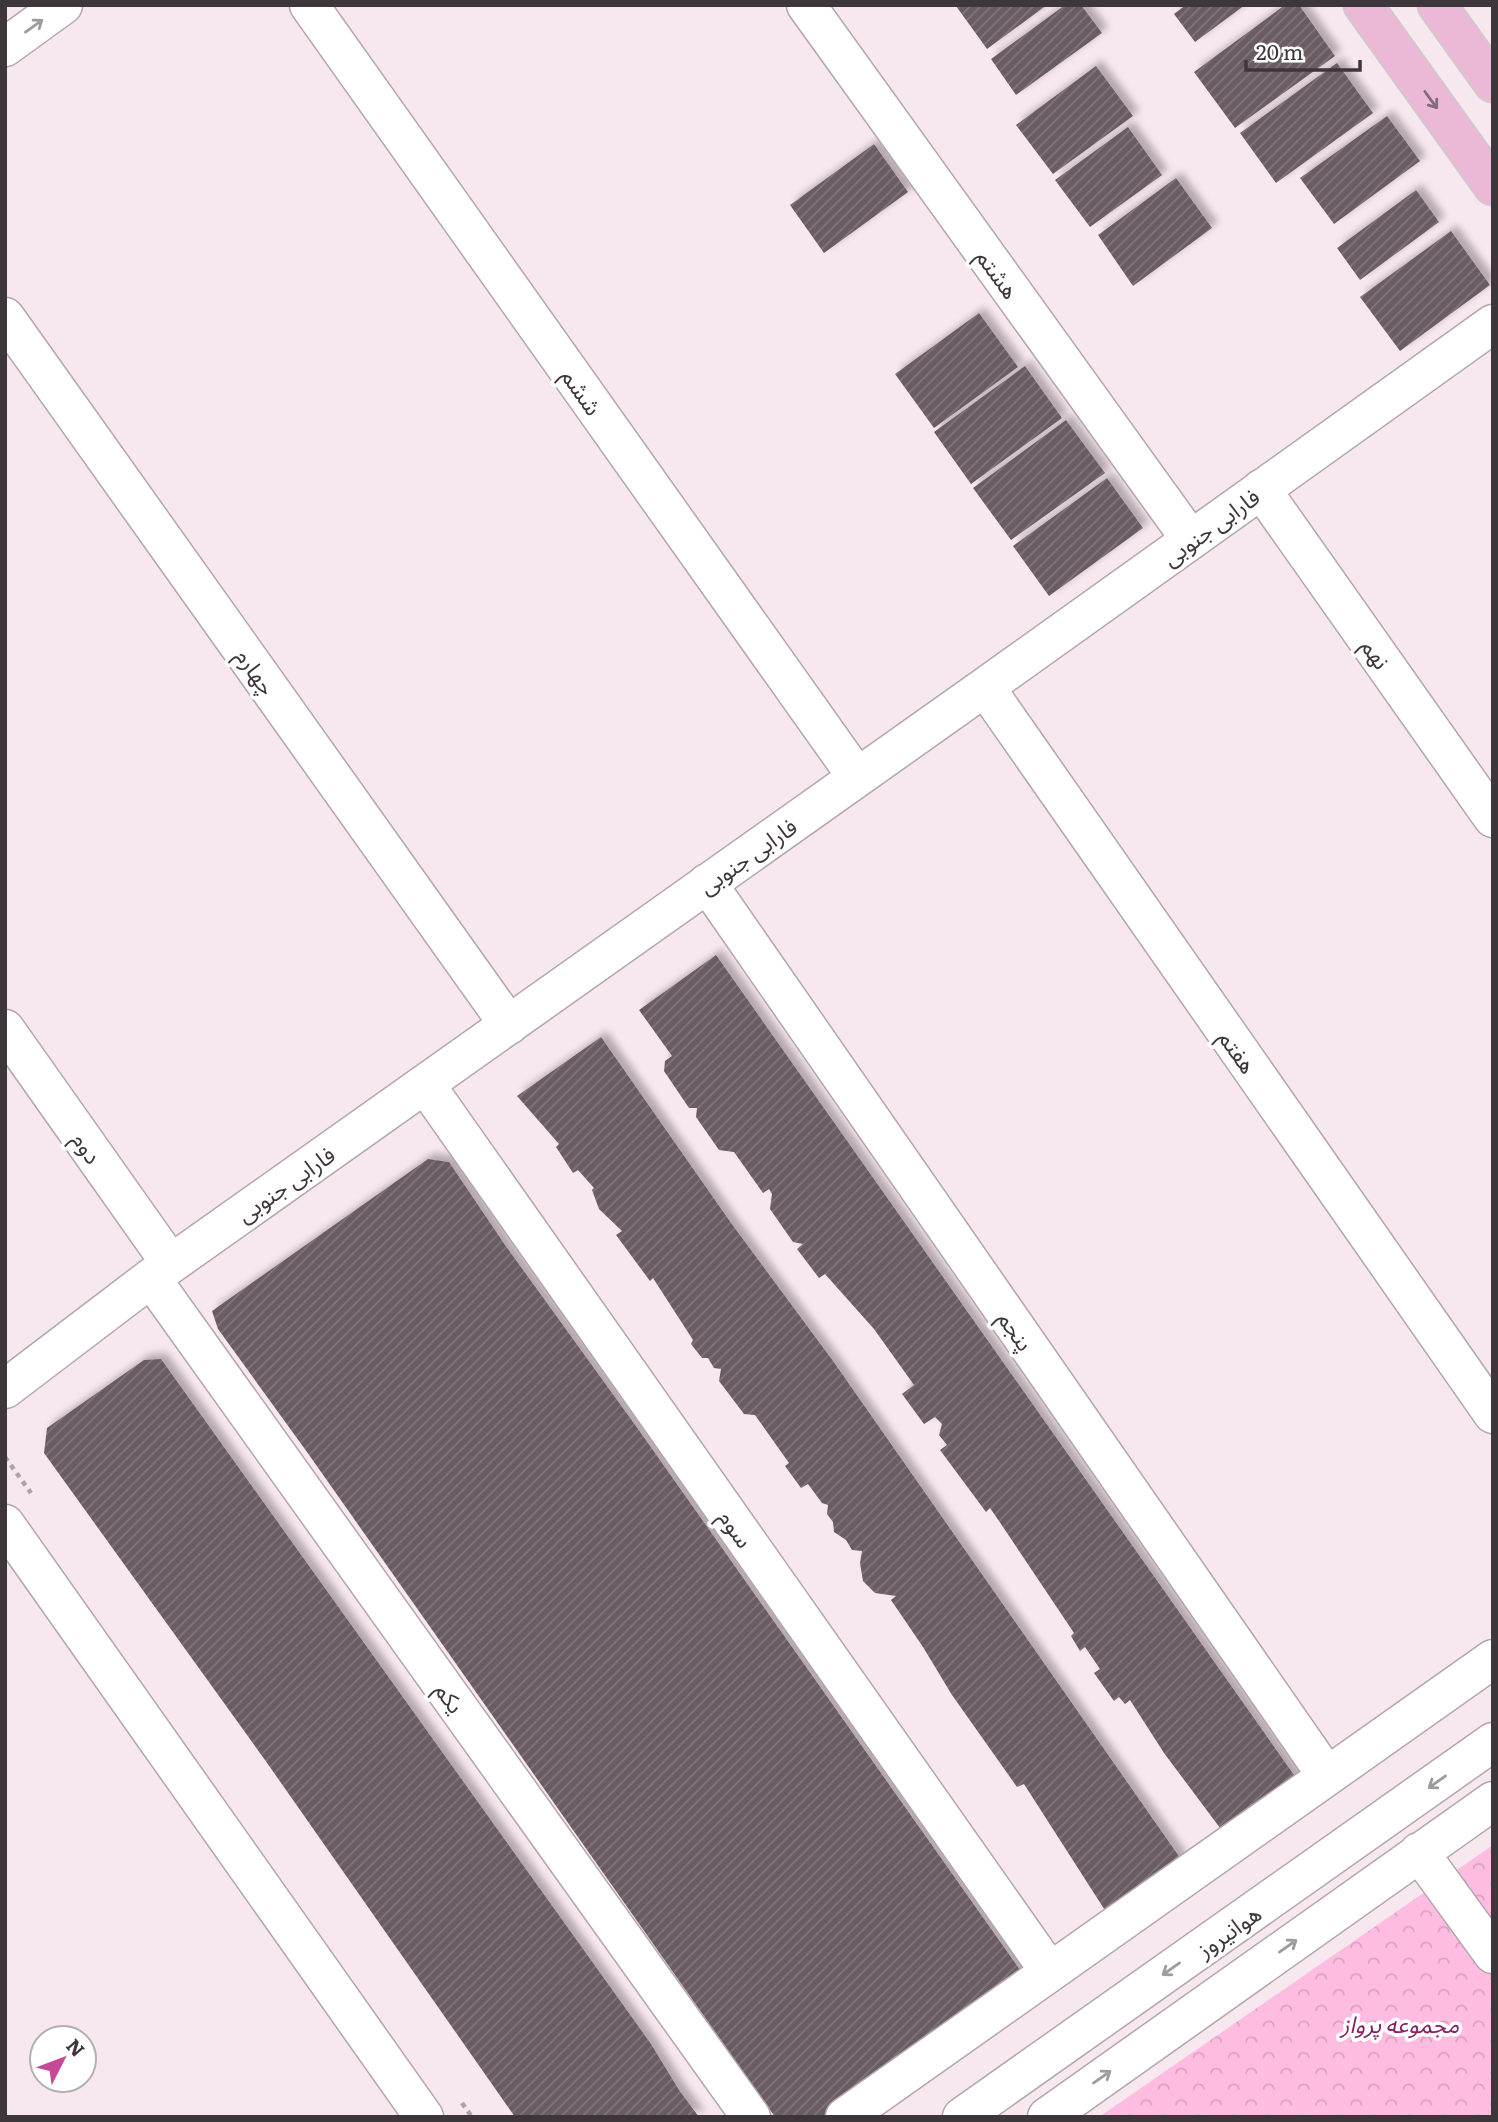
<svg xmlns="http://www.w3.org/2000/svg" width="1498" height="2122" font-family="Literata,'Noto Sans Arabic',serif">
	<defs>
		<pattern id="park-crowns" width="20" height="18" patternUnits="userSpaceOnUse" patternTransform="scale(1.75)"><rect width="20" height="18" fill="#fdbce0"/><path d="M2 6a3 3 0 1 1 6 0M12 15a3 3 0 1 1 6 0" fill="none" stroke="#daa2c1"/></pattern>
		<pattern id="building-hatch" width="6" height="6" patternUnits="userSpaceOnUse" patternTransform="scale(1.75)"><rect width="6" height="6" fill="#695c63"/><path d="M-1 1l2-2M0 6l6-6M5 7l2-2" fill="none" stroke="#80767b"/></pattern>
		<filter id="shadow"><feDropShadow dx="6" dy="-6" stdDeviation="3.5" flood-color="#0004"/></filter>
	</defs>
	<rect width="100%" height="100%" fill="#f7e7ef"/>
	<path fill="url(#park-crowns)" d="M1493 1845V2117H1099Z"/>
	<path fill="url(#building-hatch)" filter="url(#shadow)" d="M957 5H1047L987 49 956 6Z
		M1065 5H1081L1102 33 1016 95 991 59Z
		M1186 5H1245L1195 42 1174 14Z
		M1285 5H1299L1335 56 1235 128 1194 72Z
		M1337 63 1373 113 1276 183 1240 133Z
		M1096 66 1133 116 1053 174 1016 125Z
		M1387 116 1420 161 1334 224 1300 178Z
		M1128 127 1162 175 1090 227 1055 180Z
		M874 144 908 192 824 253 790 205Z
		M1176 178 1212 228 1133 286 1098 235Z
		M1416 190 1439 222 1360 280 1337 248Z
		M1451 231 1490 285 1400 351 1360 297Z
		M979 313 1018 367 934 428 895 374Z
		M1025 366 1062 418 971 484 934 432Z
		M1066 420 1105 473 1011 540 973 488Z
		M1107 478 1143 528 1049 596 1013 546Z
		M716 955 1306 1792 1232 1844 1164 1753 1130 1700 1125 1704 1119 1697 1114 1701 1094 1673 1100 1669 1085 1647 1080 1651 1071 1636 1074 1633 999 1521 990 1508 986 1512 940 1450 947 1445 939 1435 942 1424 935 1417 924 1424 902 1394 914 1385 874 1329 825 1274 819 1278 797 1249 803 1244 793 1242 770 1209 772 1194 769 1189 763 1193 734 1152 719 1150 696 1117 697 1108H689L664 1071 665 1061 672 1056 639 1010Z
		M601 1037 731 1223 833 1361 1192 1875 1117 1929 1024 1784 1017 1787 952 1695 923 1647 891 1600 896 1596 875 1593 863 1581 860 1563 862 1551 852 1550 846 1540 834 1532 833 1522 827 1514 828 1505 822 1503 808 1484 801 1488 785 1466 789 1463 755 1415 744 1414 719 1381 721 1369 714 1368 708 1358H702L691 1344 693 1340 653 1278 650 1281 616 1235 622 1231 599 1209 592 1190 594 1188 578 1170 573 1173 556 1147 559 1144 517 1096Z
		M428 1159 449 1162 505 1245 638 1429 1025 1977 846 2117H775L307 1452 218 1329 212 1311Z
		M161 1359 651 2044 679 2090 699 2117H515L265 1760 44 1453 47 1428 144 1360Z"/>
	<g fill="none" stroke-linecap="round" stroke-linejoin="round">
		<defs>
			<path id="minor" d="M309 5 857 777
				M806 5 1191 540
				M5 47 63 5
				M5 317 509 1025
				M1261 489 1493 818
				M985 687 1493 1414
				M707 883 1327 1776
				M5 1029 171 1264
				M425 1084 1050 1972
				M151 1278 751 2117
				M5 1389 151 1278 985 687 1493 324
				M5 1524 424 2117
				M1419 1852 1493 1954
				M845 2117 1493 1659
				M962 2117 1493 1742
				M1047 2117 1493 1801"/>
			<path id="major" d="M1363 5 1493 186
				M1437 5 1493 83"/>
		</defs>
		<use href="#minor" stroke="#b4a5ad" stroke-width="41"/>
		<use href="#major" stroke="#cdcbcc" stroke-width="41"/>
		<path stroke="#aea2a9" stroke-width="4.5" stroke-dasharray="5 5" stroke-linecap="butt" d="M5 1457 31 1493
			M462 2103 472 2117"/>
		<use href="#minor" stroke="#fff" stroke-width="38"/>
		<use href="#major" stroke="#ebb8d5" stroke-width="38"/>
	</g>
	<defs><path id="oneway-shaft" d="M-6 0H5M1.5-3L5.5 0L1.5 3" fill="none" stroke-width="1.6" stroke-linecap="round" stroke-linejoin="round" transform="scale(1.75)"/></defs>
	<g stroke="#9e9b9d">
		<use href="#oneway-shaft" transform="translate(34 26) rotate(-36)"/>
		<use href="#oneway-shaft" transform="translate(1437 1782) rotate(145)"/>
		<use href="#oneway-shaft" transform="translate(1288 1946) rotate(-35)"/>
		<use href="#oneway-shaft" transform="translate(1171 1969) rotate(145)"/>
		<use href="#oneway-shaft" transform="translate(1102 2077) rotate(-35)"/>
	</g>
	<use stroke="#836b79" href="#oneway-shaft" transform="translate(1431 100) rotate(54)"/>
	<g text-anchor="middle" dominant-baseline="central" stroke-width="7" stroke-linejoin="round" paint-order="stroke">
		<g font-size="23" fill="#3d373b" stroke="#fff">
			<text transform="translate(999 273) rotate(54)">هشتم</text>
			<text transform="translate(583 391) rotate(55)">ششم</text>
			<text transform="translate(1210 526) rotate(-36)">فارابی جنوبی</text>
			<text transform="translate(1377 653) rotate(55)">نهم</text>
			<text transform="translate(257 671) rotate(55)">چهارم</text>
			<text transform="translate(747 855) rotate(-35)">فارابی جنوبی</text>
			<text transform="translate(1239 1051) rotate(55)">هفتم</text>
			<text transform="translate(88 1147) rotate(55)">دوم</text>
			<text transform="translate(285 1183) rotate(-35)">فارابی جنوبی</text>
			<text transform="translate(1017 1330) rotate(55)">پنجم</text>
			<text transform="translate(737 1528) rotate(55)">سوم</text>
			<text transform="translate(451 1697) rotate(54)">یکم</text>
			<text transform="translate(1228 1930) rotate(-35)">هوانیروز</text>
		</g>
		<g font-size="23" font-style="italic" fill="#842263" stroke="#fff">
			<text x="1400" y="2023">مجموعه پرواز</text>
		</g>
	</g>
	<rect width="1498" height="2122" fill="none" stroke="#3d373b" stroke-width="14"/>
	<g transform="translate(63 2059) rotate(48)"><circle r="33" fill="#ffffff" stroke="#b1afb1" stroke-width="2"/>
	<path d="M0-5L12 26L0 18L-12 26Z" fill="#c64998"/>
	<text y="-10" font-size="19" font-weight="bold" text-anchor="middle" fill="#3d373b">N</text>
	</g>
	<path d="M1246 60v10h114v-10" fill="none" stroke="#3d373b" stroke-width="3.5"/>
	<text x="1256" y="60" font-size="21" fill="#3d373b" stroke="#ffffff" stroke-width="5" paint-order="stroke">20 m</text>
</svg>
